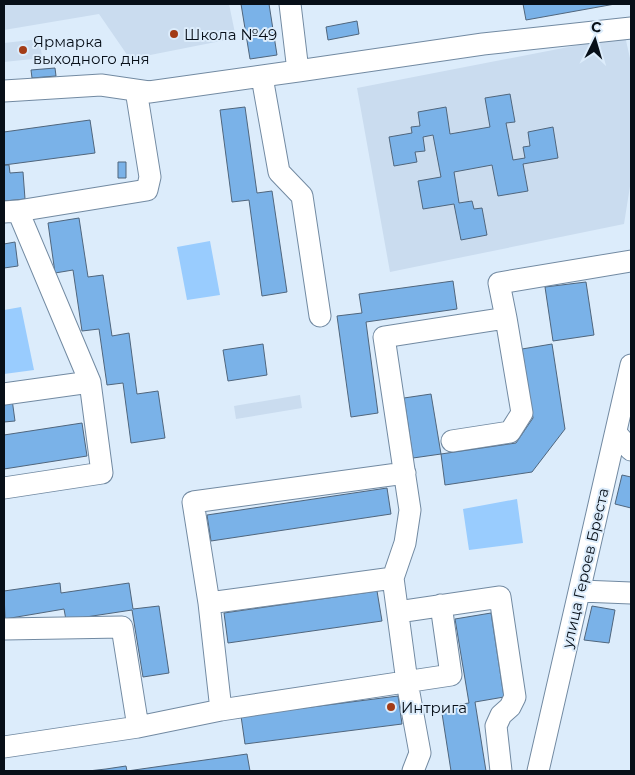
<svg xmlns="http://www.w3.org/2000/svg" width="635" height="775" font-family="Montserrat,sans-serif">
	<rect width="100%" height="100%" fill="#dcecfb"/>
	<path fill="#cadcef" d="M4 4H229L236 38 130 59 99 14 4 30Z
		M625 36 631 63V180L624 224 390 272 357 88Z
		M40 39 42 58 4 62V43Z
		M300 395 302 408 236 419 234 406Z"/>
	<path fill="#99ccfe" d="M210 241 220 295 187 300 177 247Z
		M21 307 34 370 4 374V310Z
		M517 499 523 543 469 550 463 509Z"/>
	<path fill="#7ab2e8" stroke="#50667d" d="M241 4H269L277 55 250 59Z
		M523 4H615L526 20Z
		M357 21 359 34 328 40 326 27Z
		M55 68 56 76 32 78 31 70Z
		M510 94 515 122 506 123 513 160 525 158 523 147 530 146 528 132 553 127 558 158 523 164 528 191 498 196 492 165 454 172 459 203 472 201 474 209 482 208 487 235 461 240 454 204 423 209 418 181 441 177 433 135 423 137 425 151 415 152 417 162 394 166 389 137 412 133 411 127 420 126 418 112 446 107 450 134 490 127 485 98Z
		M245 107 257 193 272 191 287 292 262 296 249 200 232 202 220 110Z
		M90 120 95 153 4 165V132Z
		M118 162H126V178H118Z
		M4 165H9L10 173 23 172 25 199 4 201Z
		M79 218 88 277 103 275 112 336 129 333 137 394 158 391 165 438 131 443 123 383 107 385 99 329 82 331 73 270 55 273 48 223Z
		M15 242 18 266 4 268V244Z
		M453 281 457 309 366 322 378 413 351 417 337 316 362 313 359 294Z
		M586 282 594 335 553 341 545 287Z
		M263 344 267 375 228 381 223 350Z
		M552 344 565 429 532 472 445 485 441 454 516 443 533 418 522 349Z
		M431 394 441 454 413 458 404 398Z
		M12 399 15 421 4 422V400Z
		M82 423 87 456 4 469V435Z
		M622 475 631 477V508L615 504Z
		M387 488 391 514 211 541 207 515Z
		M60 583 61 593 129 583 133 609 159 606 169 673 143 677 132 610 66 620 64 609 5 619 4 591Z
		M377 591 382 621 228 643 224 613Z
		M592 606 615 610 609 643 584 640Z
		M491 613 504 697 475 702 486 771H451L441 707 469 703 455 619Z
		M398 696 402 724 245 744 241 716Z
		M247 754 250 771H127L226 757Z
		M126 766 127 771H88L106 769Z"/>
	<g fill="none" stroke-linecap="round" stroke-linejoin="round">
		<defs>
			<path id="minor" d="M298 71 483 44 631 28
				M262 77 279 172 302 196 320 316
				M4 91 101 85 149 92 298 71 290 4
				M18 211 147 190 150 177 136 90
				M4 212 18 211 90 382 4 394
				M616 433 631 450
				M452 441 510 432 522 413 506 318
				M4 488 102 473 90 382
				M581 591 631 593
				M209 603 193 502 405 473
				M398 612 500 597 515 697 510 707 501 715 496 726 501 771
				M4 629 122 627 138 727 4 747
				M221 710 451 675 441 605
				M138 727 221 710 209 603 393 578
				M413 771 420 753 407 682 393 578 405 543 410 510 384 337 506 318 499 283 631 261
				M538 771 631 365"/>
		</defs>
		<use href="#minor" stroke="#728aa2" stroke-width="23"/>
		<use href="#minor" stroke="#fff" stroke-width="21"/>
	</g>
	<g fill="#a33c17" stroke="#dcecfb" stroke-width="2">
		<circle cx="174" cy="34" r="5"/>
		<circle cx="23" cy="50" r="5"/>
		<circle cx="391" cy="707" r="5"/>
	</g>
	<g text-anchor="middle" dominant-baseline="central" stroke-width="4" stroke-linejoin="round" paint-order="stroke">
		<g font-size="15" fill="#070f18" stroke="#dcecfb" text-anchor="start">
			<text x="184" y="34">Школа №49</text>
			<text x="33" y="41">Ярмарка<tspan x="33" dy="17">выходного дня</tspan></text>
			<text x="401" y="707">Интрига</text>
		</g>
		<g font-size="15" fill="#070f18" stroke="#dcecfb">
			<text transform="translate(585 568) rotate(-77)">улица Героев Бреста</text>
		</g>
	</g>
	<rect width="635" height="775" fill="none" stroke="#070f18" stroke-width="10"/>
	<g transform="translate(595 40) rotate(5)" stroke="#dcecfb" stroke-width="4" paint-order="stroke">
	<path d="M0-4L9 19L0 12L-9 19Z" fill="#070f18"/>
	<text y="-8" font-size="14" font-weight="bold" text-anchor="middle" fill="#070f18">С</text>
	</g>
</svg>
